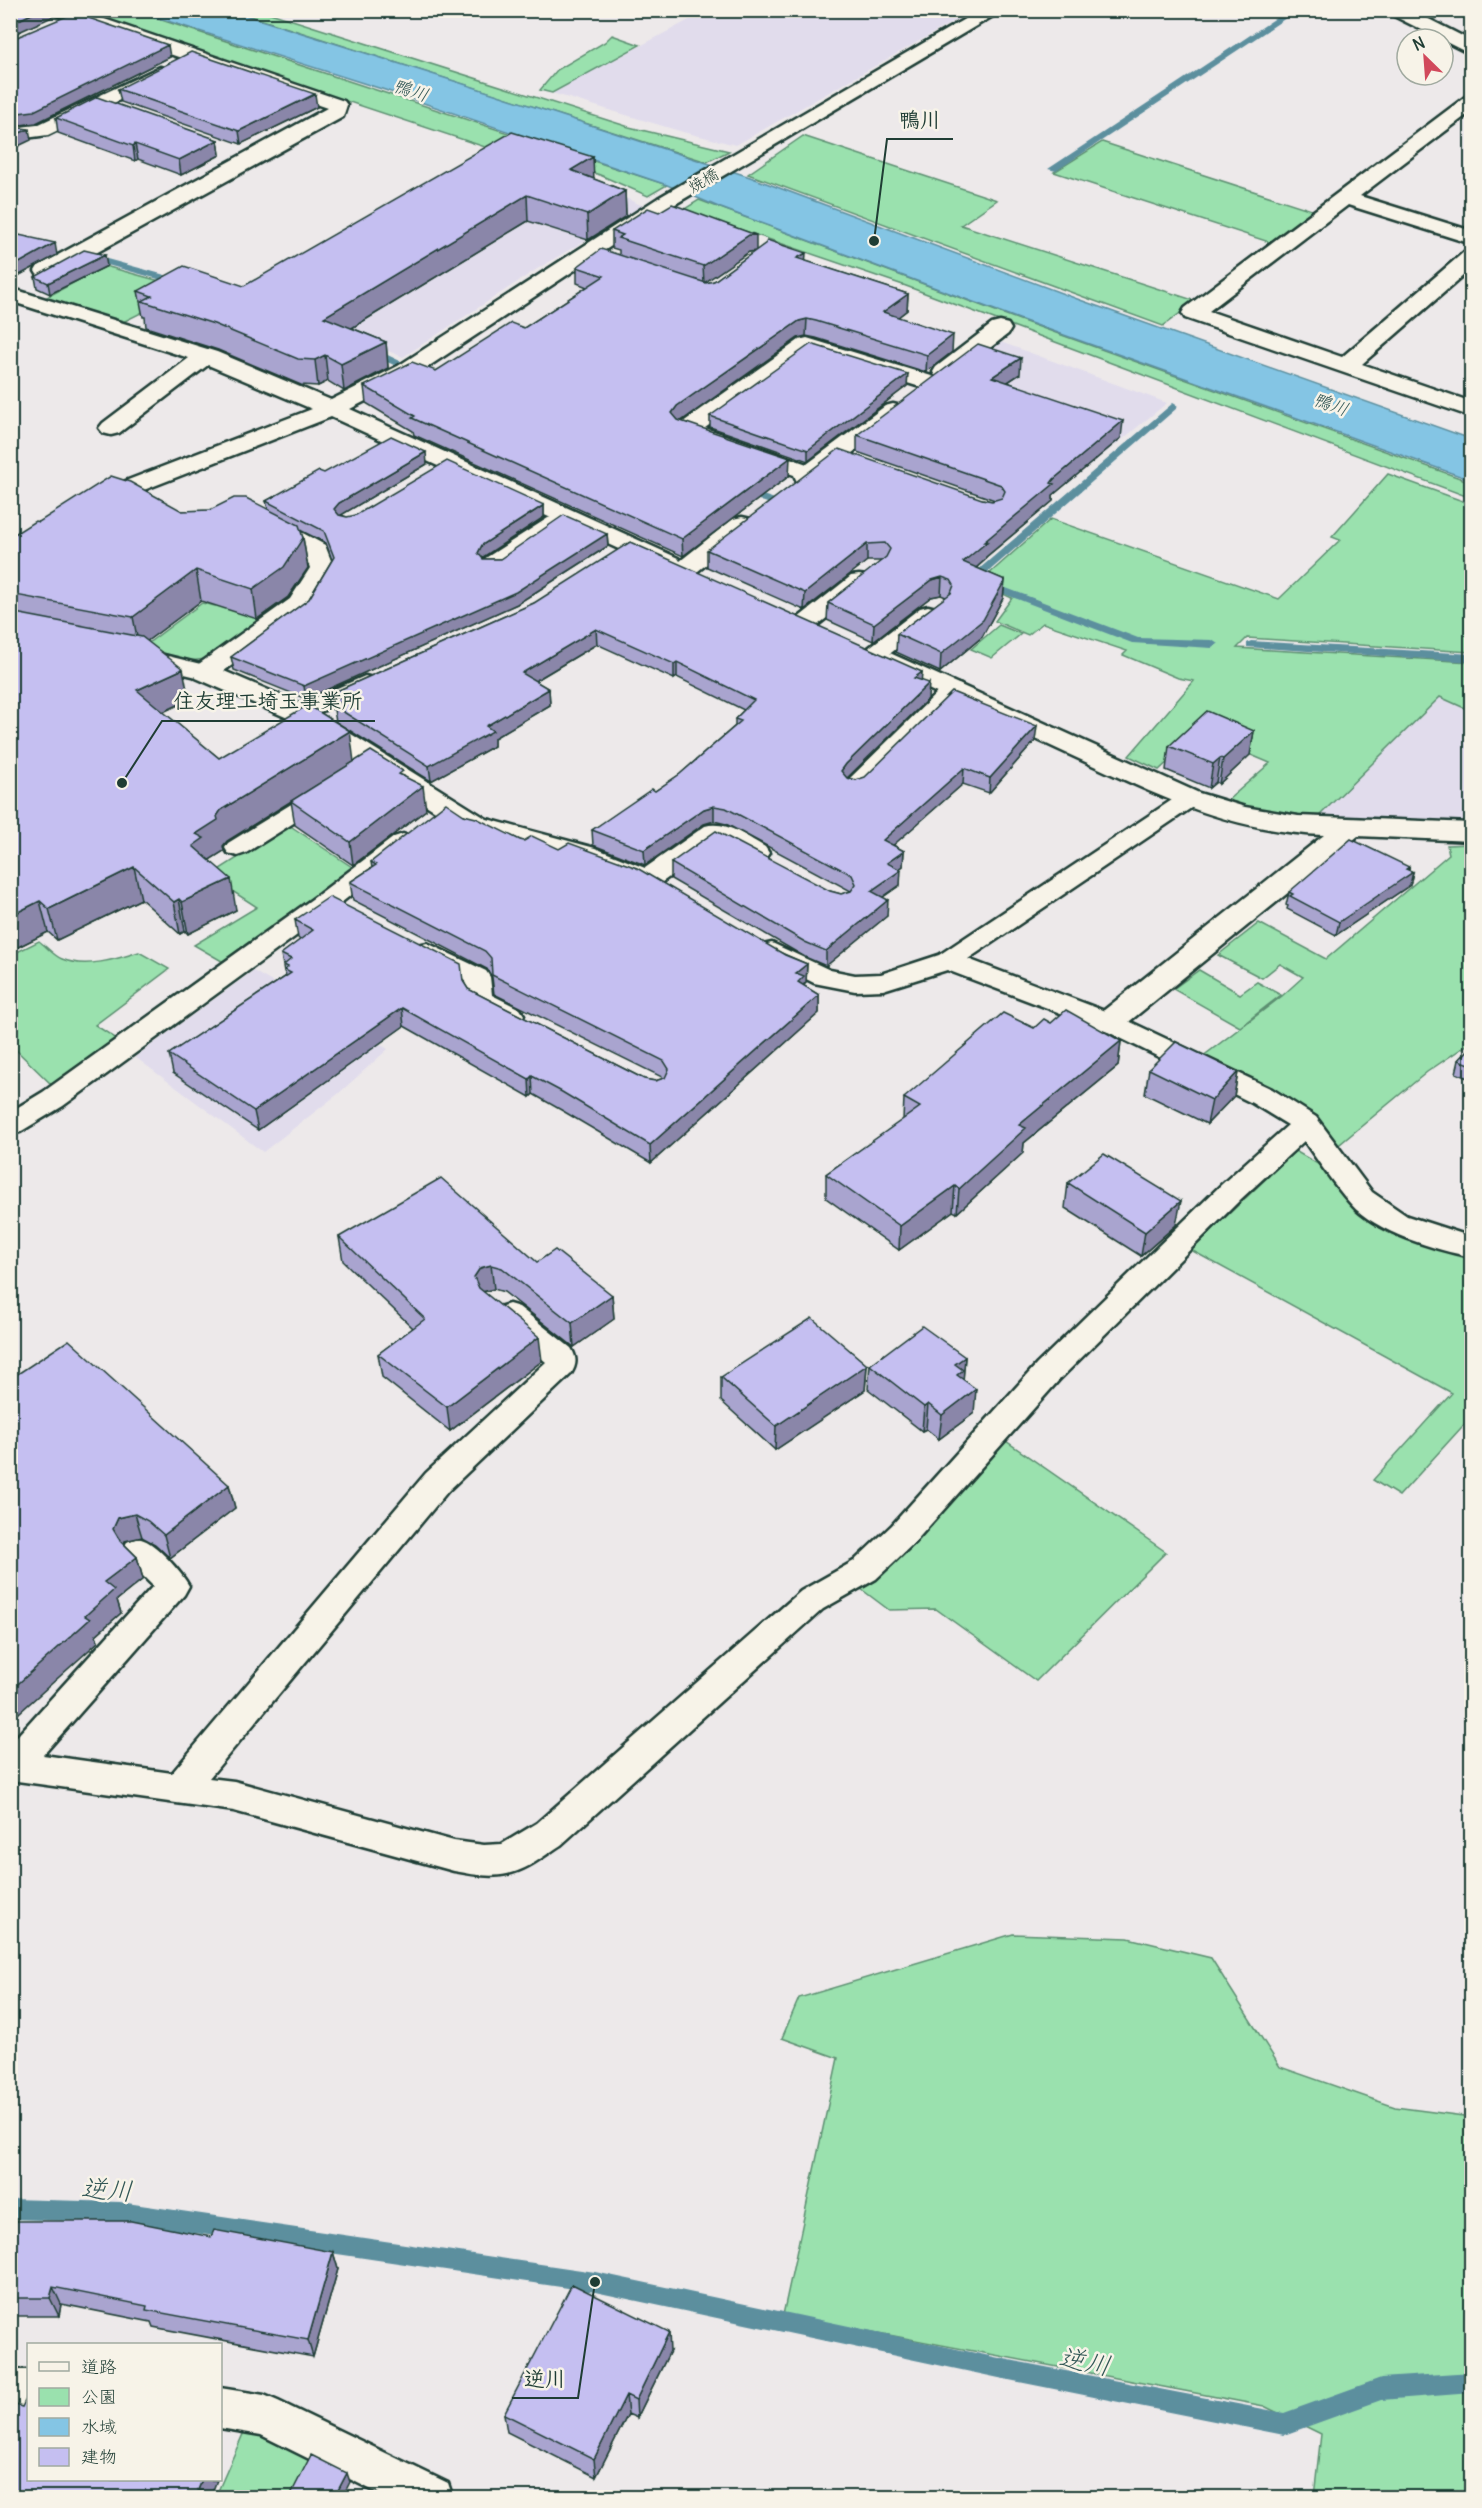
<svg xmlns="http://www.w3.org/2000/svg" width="1482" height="2508" font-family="Delius,'Klee One',sans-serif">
	<rect width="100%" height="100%" fill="#ede9ea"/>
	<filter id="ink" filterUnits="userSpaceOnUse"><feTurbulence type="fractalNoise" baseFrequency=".0167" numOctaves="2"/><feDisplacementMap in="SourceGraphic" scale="12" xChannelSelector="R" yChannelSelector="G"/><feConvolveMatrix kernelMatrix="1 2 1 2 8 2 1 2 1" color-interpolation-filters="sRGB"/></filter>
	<g filter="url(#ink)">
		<path fill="#e1dcec" d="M706 11H972L736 145 683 132 552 93Z
			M571 173 643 206 537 269 403 357 326 326Z
			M998 341 1167 403 1065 486 893 425Z
			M1440 697 1471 711V822L1318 817Z
			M253 971 388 1049 338 1094 263 1152 135 1057Z"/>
		<path fill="#9ae1ae" stroke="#5c8f71" stroke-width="1.5" d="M75 11H134L667 185 648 196 600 175 518 148 506 154Z
			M234 11H264L629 127 729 151 707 162Z
			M612 35 640 45 552 93 540 90 557 70 605 42Z
			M803 136 997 200 961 225 1196 301 1163 326 748 174Z
			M1102 142 1318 212 1275 244 1054 172Z
			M699 200 1017 319 1471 482V498L906 286 683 210Z
			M105 266 189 289 123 322 45 298Z
			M1388 474 1471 504V652L1247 638 1237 648 1471 662V711L1440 697 1318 817 1254 809 1228 800 1270 763 1199 733 1159 770 1129 756 1194 681 1178 678 1123 655 1127 651 1043 623 1028 635 995 621 1012 598 979 583 1051 519 1279 599 1340 540 1332 537Z
			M233 594 274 613 206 659 189 661 143 647 202 603 215 606Z
			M999 625 1021 634 992 658 971 649Z
			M289 825 355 869 227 964 194 945 257 907 209 876Z
			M1471 844V1042L1427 1072 1335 1148 1202 1057 1282 996 1303 977 1280 964 1262 978 1218 955 1259 923 1326 959 1449 854 1447 845Z
			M39 941C46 946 54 956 62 959 85 969 117 959 139 952L169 969 95 1025 120 1041 55 1088 11 1045V955Z
			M1199 970 1240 994 1257 982 1281 995 1240 1027 1173 989Z
			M1295 1151 1318 1164 1357 1211 1433 1248 1471 1256V1417L1399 1496 1373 1480 1452 1393 1191 1250Z
			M1003 1439 1166 1552 1036 1681 936 1609 889 1610 857 1586Z
			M1013 1934 1128 1938 1211 1958 1280 2067 1395 2107 1471 2117V2497H1314L1321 2434 1264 2406 783 2315 838 2058 782 2038 799 1998Z
			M247 2425 315 2454 293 2497 215 2498Z"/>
		<path fill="#84c5e4" stroke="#5c8f9e" stroke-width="1.5" d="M136 11H232L470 86 750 177 1080 300 1471 439V480L1019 319 721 208 667 185 385 90Z"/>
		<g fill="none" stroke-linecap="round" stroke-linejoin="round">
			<path fill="#5c8f9e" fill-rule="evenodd" d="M1288 10H1298L1056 171 1048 169Z
				M96 256 183 280 185 282 180 285 93 261 91 259Z
				M365 348H373L423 372 414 374 365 352Z
				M1173 403 1178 406 1177 408 987 573H979V569Z
				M741 488 793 505 794 507 789 510 737 493 736 491Z
				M985 580 1138 638 1212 640 1218 644 1212 648 1132 643 981 585 979 583Z
				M1251 641 1472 654V662L1247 647V643Z
				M10 2199 120 2202 595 2272 999 2358 1284 2413 1381 2378 1472 2372V2393L1381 2400 1284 2435 999 2378 595 2292 120 2222 10 2219Z"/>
			<defs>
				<path id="service" d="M555 516 562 518 566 522 562 526 500 569 492 570 484 569 481 564 484 559 548 518Z
					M859 575 867 576 870 581 867 586 814 628 806 630 798 628 795 623 798 618 851 576Z
					M928 606 936 608 939 613 936 618 883 659 875 661 867 659 864 654 867 649 920 608Z
					M139 649 213 667 216 672 213 677 205 679 131 661 128 656 131 651Z
					M365 676 373 678 376 683 373 688 307 718 299 720 291 718 288 713 291 708Z
					M953 683 961 685 964 690 961 695 863 791 855 793 847 791 843 786 847 781 945 685Z
					M327 785 335 787 339 792 335 797 246 853 237 856 228 853 225 848 228 843 319 787Z
					M1189 792 1197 794 1201 799 1197 804 968 959 1118 1016 1272 1089 1316 1117 1372 1192 1407 1216 1472 1237V1257C1436 1250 1375 1232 1351 1204 1334 1185 1319 1162 1304 1141L1242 1198 1059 1380 914 1543 876 1579 823 1609 561 1845C545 1855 526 1871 507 1874 489 1878 471 1874 454 1871L234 1811 10 1780V1744L153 1586 127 1560 122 1551 127 1542C132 1540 136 1538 141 1539 155 1542 182 1573 189 1586L184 1595 43 1755 172 1773 426 1473 546 1362 499 1323 494 1315 499 1307 509 1304 519 1307 571 1348C577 1358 577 1364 571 1374L448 1491 209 1778 234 1781 454 1841 484 1845 502 1844 537 1823 801 1591 854 1561 892 1525 1037 1364 1222 1184 1288 1125 1252 1103 1100 1028 947 970 883 990 855 991 814 983 763 957 759 951 763 945 772 943 830 970 855 975 881 974 939 955 1181 794Z
					M403 834 412 837 415 842 412 847 337 906 63 1106 20 1132 10 1134V1112L43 1092 319 894 394 837Z
					M427 943 486 971 490 977 492 995 520 1009 524 1015 520 1021 511 1024 502 1021 471 1005 467 999 465 981 418 957 414 951 418 945Z
					M10 2370H28V2410H10Z
					M220 2388 264 2395 278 2401 448 2483 453 2498H388L261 2435 220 2428Z"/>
				<path id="minor" d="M50 10H78L344 101 347 105 343 117 54 276 46 277 38 276 35 271 38 266 327 108 53 14Z
					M980 10H1003L672 206 414 376 350 409 678 558 680 561 733 519 742 517 751 519 754 524 751 529 693 575 684 577 675 575 672 570 660 568 331 417 131 495C117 502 103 513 86 509L83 504 86 499 115 485 312 409 208 365 119 433 111 435 103 433 99 428 103 423 189 358 10 301V288L217 352 331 400 398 366 658 198Z
					M160 67 167 69 170 73 167 77 48 135 18 139 10 137V124L20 127 37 125Z
					M1472 95V111L1360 196 1472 231V244L1348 205 1209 311 1342 357 1464 252 1472 251V268L1362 364 1472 402V417L1185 318 1182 313 1185 308 1465 97Z
					M1000 322 1008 324 1011 329 1008 334 952 377 944 379 936 377 933 372 936 367 992 324Z
					M807 338 938 378 941 383 938 388 930 390 810 353 705 428 807 464 885 406 893 404 901 406 905 411 901 416 819 478 805 484 797 482 794 475 679 435 675 430 679 425 799 340Z
					M266 516 275 518 325 545 334 568 309 609 224 671 308 707 487 819 595 848 645 868 705 826C726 820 747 837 765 847L769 853 765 859C747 864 732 853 716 844L658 885 648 888 575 860 467 831 290 719 196 678 192 672 196 666 290 599 310 568 305 554 257 528 254 523 257 518Z
					M881 649 1199 793 1245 807 1298 816 1472 823V841L1358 836 1120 1029 1109 1032 1098 1029 1094 1022 1098 1015 1324 835C1225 831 1153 793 1066 753 1001 723 937 693 872 663L868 657 872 651Z"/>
				<path id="tertiary" d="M1387 10H1411L1472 41V55L1390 14Z"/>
			</defs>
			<use href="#service" stroke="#1f3d34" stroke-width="5"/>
			<use href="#minor" stroke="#1f3d34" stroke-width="5"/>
			<use href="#tertiary" stroke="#1f3d34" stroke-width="5"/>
			<use href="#service" fill="#f7f3e8" fill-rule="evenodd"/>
			<use href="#minor" fill="#f7f3e8" fill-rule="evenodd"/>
			<use href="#tertiary" fill="#f7f3e8" fill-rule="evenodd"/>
		</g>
		<path fill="#a9a4cf" stroke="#1f3d34" stroke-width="1.5" fill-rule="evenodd" d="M10 40 170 57 36 123 20 125 10 123Z
			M118 89 317 107 241 144 121 102Z
			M56 118 218 140 220 155 181 175 138 159 135 161 58 133Z
			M593 157V179L625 191 626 216 588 240 528 221 352 328 386 342 388 368 344 391 328 381 318 386 301 385 218 350 146 327 145 317H143L138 291 244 286Z
			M612 231 756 251 805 261 908 294 907 310 898 317 952 352 926 372 816 338 806 336 798 338 681 421 789 476 683 556 414 435 413 431 366 403 364 386 436 371 524 328 587 287 577 283V267L619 255V250L612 248ZM755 251 714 281 706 283H704L749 252Z
			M10 233 57 255 14 278 10 277Z
			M107 266 50 294 37 288 35 277Z
			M1020 374 1008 382 1121 438 1053 495V501L986 557 985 560 976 568 1005 580 1003 598 982 637 940 672 896 652 897 634 946 597 941 595 931 597 873 641 827 620 828 603 882 561H867L804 610 707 567V550L982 499 992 501 995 500 857 452V435Z
			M907 386 808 461 710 427V416Z
			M427 464 341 515 347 517 544 505V517L483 557V559H500L607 534 608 546 517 604 306 699 234 670 231 657 309 599 332 560 326 543 300 530 303 538 308 568 288 597 257 619 201 601 147 641 189 700 163 712 219 758 354 762 404 776 426 810 353 865 295 825 291 801 323 781 227 841 223 846 224 851 209 860 236 910 188 934 185 931 180 934 141 899 57 940 48 932 10 951V537L39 522 182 511 268 509 266 501 324 473Z
			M534 603 922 672 921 680 928 699 847 778 856 780 1035 741 989 793 963 784 893 845 904 851 903 866 899 869 900 885 883 897 887 916 826 966 805 957 671 879V863L830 891 841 894 851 891 726 824 714 821 704 824 645 865 593 845 592 830 655 791 680 774 735 726V719L744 710 677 677 674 679 597 644 535 681 549 689 550 705 494 738V746L431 781 336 722 334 710 332 709 330 694Z
			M1254 731 1250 755 1219 784 1216 782 1209 788 1166 770 1169 746Z
			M464 815 520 840 807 964 806 982 804 984V986L819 995V1013L651 1163 563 1111 533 1094 530 1097 404 1026 258 1130 173 1073 169 1054 286 976 285 973 284 972 281 954 300 940 298 938 295 920 463 981 468 989 644 1079 655 1081 664 1078 494 994 492 977 487 969 353 900 350 882 372 868 371 862Z
			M1409 867V870L1413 872 1410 885 1336 935 1287 909 1288 906 1286 905 1289 892Z
			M1051 1023 1121 1041 1118 1066 1024 1143 1023 1153 957 1213 953 1211 899 1250 826 1198V1174L903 1120 904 1098 1034 1028Z
			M1472 1046V1080L1456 1073 1459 1060Z
			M1149 1069 1238 1072 1234 1096 1207 1124 1145 1094Z
			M1068 1183 1176 1225 1141 1256 1065 1208Z
			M339 1237 537 1262 612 1295 614 1319 574 1347 504 1292 494 1289 483 1292 542 1361 450 1431 382 1377 378 1354 413 1328 343 1261Z
			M965 1357 963 1379 974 1413 939 1439 926 1429 922 1431 868 1389 870 1365Z
			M867 1365 865 1390 775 1450 721 1401V1377Z
			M10 1379 229 1485 235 1508 170 1558 155 1544 142 1537 125 1541 124 1544 137 1557 143 1579 117 1600 121 1613 96 1635 98 1642Z
			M10 2221 211 2237 333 2252 338 2269 313 2357 153 2327 151 2322 61 2304 59 2316H10Z
			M670 2351 637 2418 628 2414 596 2477 507 2432 504 2414Z"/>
		<path fill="#8a86a9" stroke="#1f3d34" stroke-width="1.5" d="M40 10H51L52 17 10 36V24Z
			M168 45 170 57 36 123 20 125 18 113Z
			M315 94 317 107 241 144 239 131Z
			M29 129 31 140 10 150V137Z
			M218 140 220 155 181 175 179 160Z
			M135 144 138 159 135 161 133 146Z
			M593 157 594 182 571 170Z
			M625 191 626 216 588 240 587 215Z
			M527 195 528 221 327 343 324 317Z
			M749 235H756V251L749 252 704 283 703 266Z
			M55 243 57 255 14 278 12 267Z
			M806 253 805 269 797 258Z
			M105 255 107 266 50 294 48 283Z
			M908 294 907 310 883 329V312Z
			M807 319 806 336 798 338 677 424 672 413 677 406 799 321Z
			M953 335 952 352 926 372 927 355Z
			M386 342 388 368 344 391 341 364Z
			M325 355 328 381 318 386 315 360Z
			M1021 358 1020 374 991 393 992 377Z
			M908 374 907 386 808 461V450Z
			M1123 421 1121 438 1053 495V501L986 557 985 560 962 580 963 562 984 542 1054 479Z
			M426 452 427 464 341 515 336 521 334 509 339 503Z
			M790 458 789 476 683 556 682 539Z
			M544 505V517L483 557 479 565 478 553 482 545Z
			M607 534 608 546 517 604 306 699 304 686Z
			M303 538 308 568 288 597 257 619 253 589Z
			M867 544V561L804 610 805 593Z
			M196 570 201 601 139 647 133 617Z
			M942 577 941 595 931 597 873 641 874 624 932 580Z
			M1005 580 1003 598 982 637 940 672 941 654Z
			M596 629 597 644 523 688 522 673Z
			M677 662V677L674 679V664Z
			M183 669 189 700 143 721 137 690Z
			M922 672 921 687 914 678Z
			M929 683 928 699 845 780 841 771 846 764Z
			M549 689 550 705 494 738V746L431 781 429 766 486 726Z
			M1037 726 1035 741 989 793 990 778Z
			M350 731 354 762 227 841 223 846 224 851 208 861 193 846 196 834 217 816 221 810Z
			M1254 731 1250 755 1219 784 1223 759Z
			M1220 758 1216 782 1209 788 1213 764Z
			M964 768 963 784 882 855 883 840Z
			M423 786 426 810 353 865 350 842Z
			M714 806V821L704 824 645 865 644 850 704 809Z
			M904 851 903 866 887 878V863Z
			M134 867 141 899 57 940 49 909Z
			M1409 867 1407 876 1413 872 1410 885 1336 935 1339 922Z
			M901 870 900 885 870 906 871 891Z
			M231 879 236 910 188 934 182 902Z
			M179 899 185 931 180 934 174 902Z
			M888 900 887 916 826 966V951Z
			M40 901 48 932 10 951V916Z
			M807 964 806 982 804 984V995L797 1001 796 973Z
			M819 995V1013L651 1163 650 1145Z
			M402 1008 404 1026 258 1130 254 1111Z
			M1121 1041 1118 1066 1024 1143 1023 1153 957 1213 959 1189 1019 1125Z
			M1238 1072 1234 1096 1207 1124 1212 1100Z
			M532 1076 533 1094 530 1097 529 1079Z
			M955 1186 953 1211 899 1250 900 1226Z
			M1181 1201 1176 1225 1141 1256 1145 1232Z
			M491 1265 494 1289 482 1292 477 1301 474 1277 480 1268Z
			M612 1295 614 1319 574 1347 572 1323Z
			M539 1337 542 1361 450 1431 447 1407Z
			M965 1357 963 1382 961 1394 955 1364Z
			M867 1365 865 1390 775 1450 776 1426Z
			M976 1389 974 1413 939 1439 942 1415Z
			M928 1404 926 1429 922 1431 924 1407Z
			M229 1485 235 1508 170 1558 164 1535Z
			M135 1514 142 1537 125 1541 120 1552 113 1529 118 1518Z
			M137 1557 143 1579 117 1600 121 1613 96 1635 98 1642 10 1721V1691L85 1616 104 1582Z
			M333 2252 338 2269 313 2357 308 2340Z
			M53 2287 61 2304 59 2316 50 2298Z
			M669 2332 670 2351 637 2418 636 2400Z
			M626 2395 628 2414 596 2477 594 2459Z
			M347 2473 350 2482 342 2498H334Z
			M202 2480H217L210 2498 198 2490Z"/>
		<path fill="#c5bff1" stroke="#1f3d34" stroke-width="1.5" d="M10 10H40L10 24Z
			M74 13 168 45 34 111 18 113 10 111V40Z
			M191 52 315 94 239 131 118 89Z
			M97 97 218 140 179 160 135 144 133 146 56 118Z
			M10 127 29 129 10 137Z
			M512 132 593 157 571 170 625 191 587 215 527 195 324 317 386 342 341 364 325 355 315 360 298 359 214 324 142 301 152 296 138 291 184 266 244 286Z
			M672 204 756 235H749L703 266 618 238 623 235 612 231 648 208 659 212Z
			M10 233 55 243 12 267 10 266Z
			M767 240 806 253 797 258 908 294 883 312 953 335 927 355 816 321 807 319 799 321 677 406 672 413 678 420 790 458 682 539 412 418 415 416 364 386 412 362 436 371 511 323 524 328 604 276 577 267 601 249 706 283 714 281 766 243Z
			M84 250 105 255 48 283 35 277Z
			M811 344 908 374 808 450 710 416Z
			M978 344 1021 358 992 377 1123 421 1054 479 1051 483 1054 484 984 542H987L963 562 1005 580 983 620 941 654 897 634 951 593 954 585 951 580 942 577 932 580 874 624 828 603 886 557 890 549 885 543 867 544 805 593 707 550 839 449 982 499 992 501 1002 498 1005 491 1001 485 857 435Z
			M391 436 426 452 339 503 334 509 339 515 347 517 356 515 447 461 544 505 482 545 478 553 483 559H500L564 515 607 534 516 592 304 686 231 657 309 599 334 557 324 531 266 501 319 471 324 473Z
			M111 476 130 482 182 511 210 510 234 498H246L299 525 303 538 284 567 253 589 196 570 133 617 10 594V537L35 521 39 522Z
			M630 542 922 672 914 678 929 683 846 764 841 771 847 778 856 780 865 777 952 692 1037 726 990 778 964 768 883 840 904 851 887 863 901 870 871 891 888 900 826 951 805 942 671 863 716 831 830 891 841 894 851 891 856 884 852 875 726 808 714 806 704 809 644 850 592 830 652 789 655 791 680 774 741 721 735 719 754 700 677 662 674 664 596 629 522 673 549 689 486 726 493 731 429 766 334 706 345 700 330 694 534 603Z
			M10 612 142 637 183 669 137 690 219 758 308 705 350 731 221 810 217 816 218 820 196 834 204 838 193 846 231 879 182 902 179 899 174 902 134 867 49 909 40 901 10 916Z
			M1207 711 1254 731 1223 759 1220 758 1213 764 1169 746Z
			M371 751 403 771 399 774 423 786 350 842 291 801Z
			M446 803 464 815 476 818 520 840 524 841 532 836 559 849 569 843 637 868 785 955 807 964 796 973 804 976 798 982 819 995 650 1145 562 1092 532 1076 529 1079 402 1008 254 1111 169 1054 291 973 285 970 288 967 284 965 291 959 281 954 313 930 295 920 329 897 461 964 463 981 468 989 644 1079 655 1081 665 1078 669 1069 664 1061 492 975 491 958 485 951 350 882 376 865 371 862Z
			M1351 839 1409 867 1406 869 1413 872 1339 922 1290 896 1293 894 1289 892Z
			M1066 1010 1121 1041 1019 1125 1026 1128 959 1189 955 1186 900 1226 826 1174 920 1107 904 1098 1003 1013 1034 1028 1044 1019 1051 1023Z
			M1176 1042 1238 1072 1212 1100 1149 1069Z
			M1472 1046V1065L1459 1060Z
			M1104 1154 1181 1201 1145 1232 1068 1183Z
			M441 1178 537 1262 555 1250 612 1295 572 1323 502 1268 491 1265 480 1268 474 1277 479 1288 539 1337 447 1407 378 1354 425 1319 339 1237Z
			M812 1318 867 1365 776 1426 721 1377Z
			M922 1326 965 1357 955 1364 963 1370 957 1375 976 1389 942 1415 928 1404 924 1407 870 1365Z
			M69 1340 229 1485 164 1535 148 1521 135 1514 118 1518 113 1529 119 1539 137 1557 104 1582 114 1590 85 1616 90 1619 10 1691V1379Z
			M10 2221H131L211 2237 214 2230 333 2252 308 2340 146 2310 147 2306 53 2287 50 2298H10Z
			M572 2284 669 2332 636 2400 626 2395 594 2459 504 2414Z
			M27 2397 28 2398V2480H202L198 2490 214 2495 213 2498H10V2416L16 2405 22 2407Z
			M311 2455 347 2473 334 2498H289Z"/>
	</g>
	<g text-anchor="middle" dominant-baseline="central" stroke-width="5" stroke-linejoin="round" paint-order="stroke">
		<g font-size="16" fill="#1f3d34" stroke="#f7f3e8">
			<text transform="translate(703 180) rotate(-30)">焼橋</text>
		</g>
		<g font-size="18" font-style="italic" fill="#335857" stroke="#f7f3e8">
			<text transform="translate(411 90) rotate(18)">鴨川</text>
			<text transform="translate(1331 404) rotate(20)">鴨川</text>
		</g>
		<g font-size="26" font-style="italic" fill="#335857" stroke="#f7f3e8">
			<text transform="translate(107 2189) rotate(4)">逆川</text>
			<text transform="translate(1085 2361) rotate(11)">逆川</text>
		</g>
	</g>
	<path fill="none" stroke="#1f3d34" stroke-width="2" d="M874 241L887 139H953M122 783L162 721H375M595 2282L578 2398H512"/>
	<g fill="#1f3d34" stroke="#f7f3e8" stroke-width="2">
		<circle cx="874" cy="241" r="6"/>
		<circle cx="122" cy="783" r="6"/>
		<circle cx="595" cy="2282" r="6"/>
	</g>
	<g font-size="21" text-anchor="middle" font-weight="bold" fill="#1f3d34" stroke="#f7f3e8" stroke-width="5" stroke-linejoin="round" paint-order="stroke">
		<text x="920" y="127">鴨川</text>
		<text x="268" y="708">住友理工埼玉事業所</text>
		<text x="545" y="2386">逆川</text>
	</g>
	<rect width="1482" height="2508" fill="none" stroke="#f7f3e8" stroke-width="36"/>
	<rect x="18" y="18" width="1446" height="2472" fill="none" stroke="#1f3d34" stroke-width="2" filter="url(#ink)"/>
	<rect x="27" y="2343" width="195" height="138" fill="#f7f3e8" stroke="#a1aaa0" stroke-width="1.5"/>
	<rect x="39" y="2362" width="30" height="9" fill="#f7f3e8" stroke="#a1aaa0" stroke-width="1.5"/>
	<text x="81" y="2373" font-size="18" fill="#1f3d34">道路</text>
	<rect x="39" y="2388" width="30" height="18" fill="#9ae1ae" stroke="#a1aaa0" stroke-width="1.5"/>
	<text x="81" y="2403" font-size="18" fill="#1f3d34">公園</text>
	<rect x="39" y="2418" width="30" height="18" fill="#84c5e4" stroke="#a1aaa0" stroke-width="1.5"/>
	<text x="81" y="2433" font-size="18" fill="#1f3d34">水域</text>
	<rect x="39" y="2448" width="30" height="18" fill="#c5bff1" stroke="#a1aaa0" stroke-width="1.5"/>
	<text x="81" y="2463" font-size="18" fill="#1f3d34">建物</text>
	<g transform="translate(1425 57) rotate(335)"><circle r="28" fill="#f7f3e8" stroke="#a1aaa0" stroke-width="1.5"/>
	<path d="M0-4.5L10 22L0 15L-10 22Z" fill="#d1495b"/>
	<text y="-9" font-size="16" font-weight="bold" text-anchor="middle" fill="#1f3d34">N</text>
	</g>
</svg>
